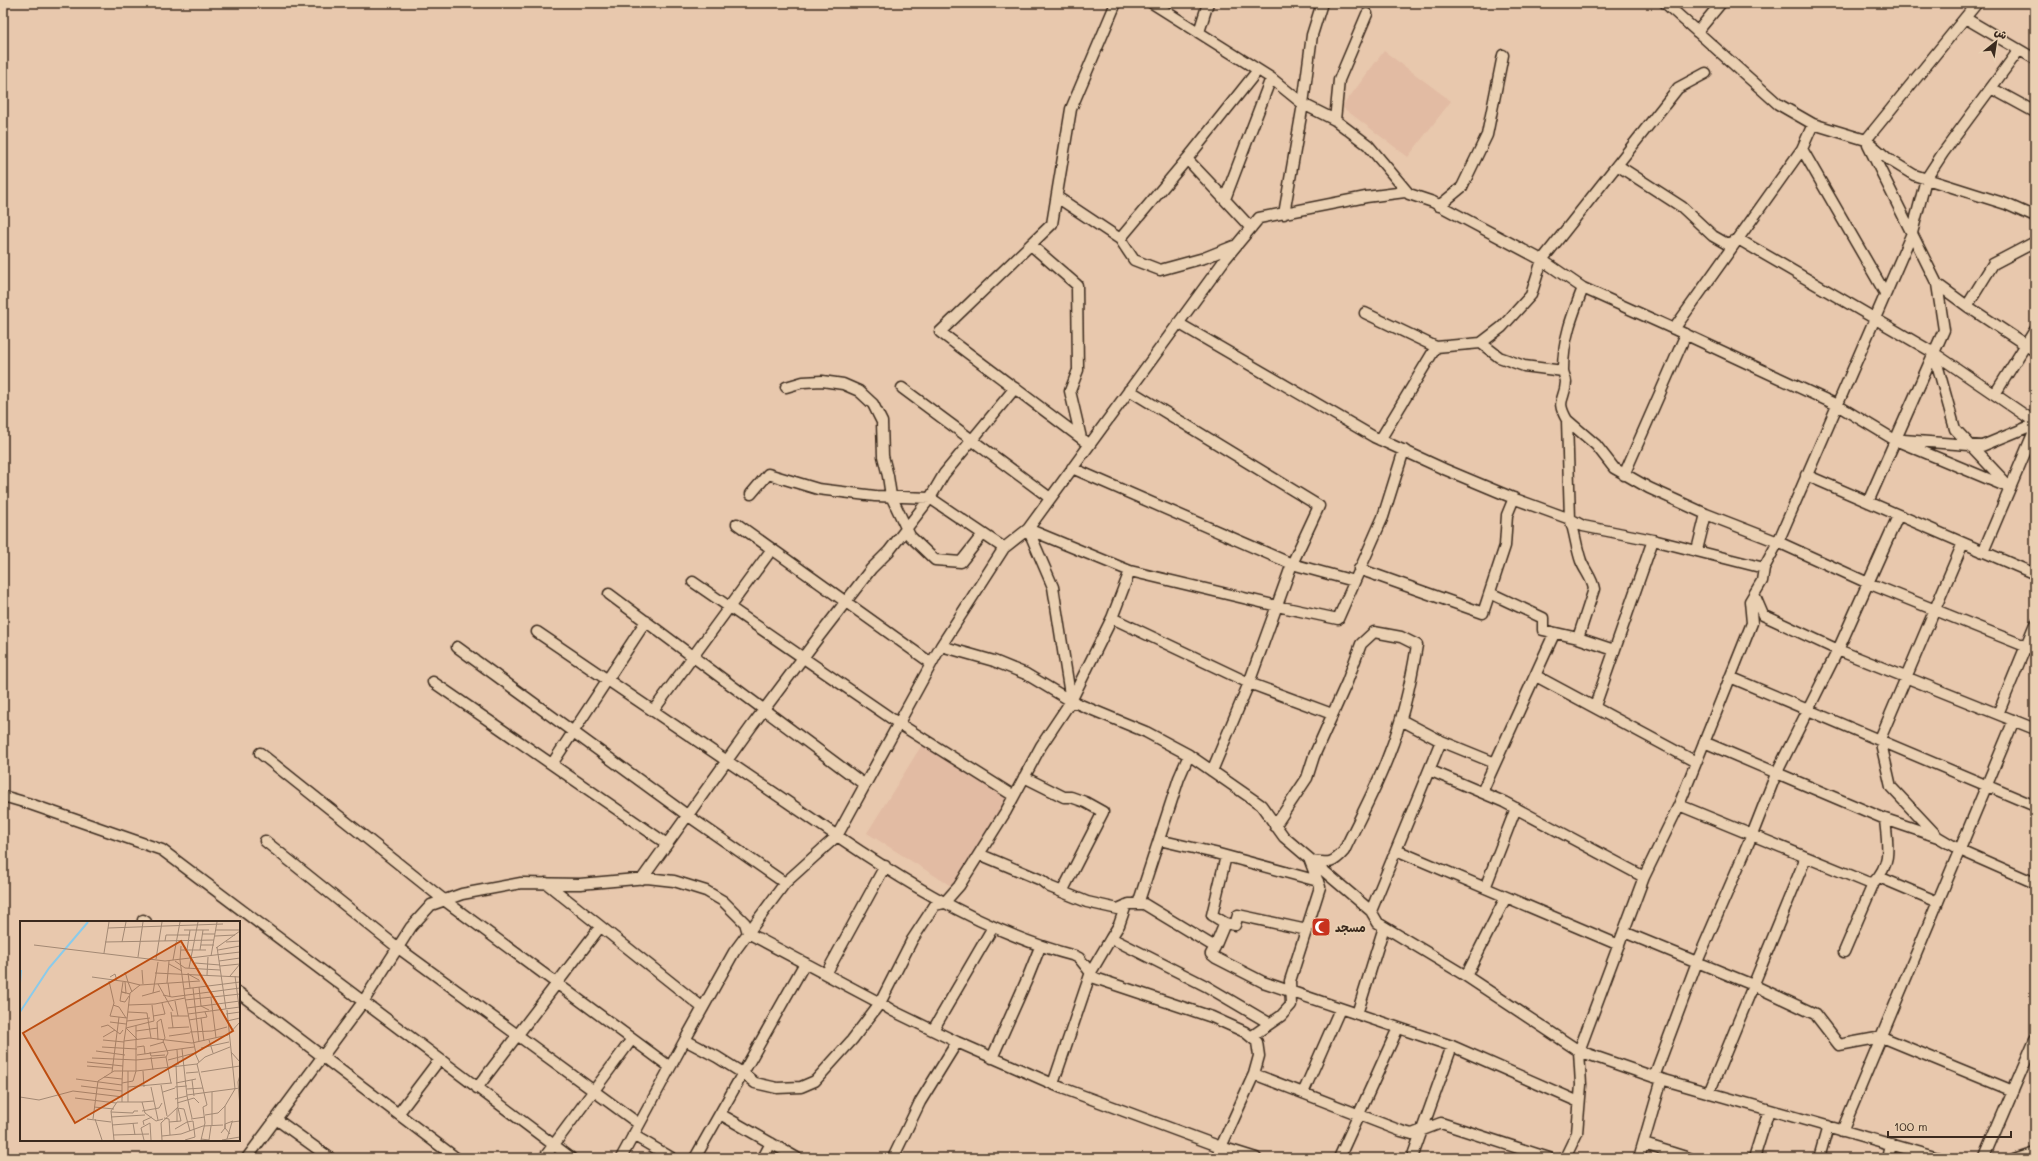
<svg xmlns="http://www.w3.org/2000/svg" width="2038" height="1161" font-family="Mali,'Playpen Sans Arabic',sans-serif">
	<rect width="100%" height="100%" fill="#e8c8ad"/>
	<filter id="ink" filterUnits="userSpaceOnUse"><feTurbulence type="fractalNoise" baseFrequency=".025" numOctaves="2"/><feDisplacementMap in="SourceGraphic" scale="8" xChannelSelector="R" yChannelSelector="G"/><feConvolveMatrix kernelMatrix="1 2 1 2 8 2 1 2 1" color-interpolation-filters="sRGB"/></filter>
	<g filter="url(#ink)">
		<path fill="#e2bba3" d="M1384 51 1451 101 1408 157 1342 107Z
			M923 743 1009 796 951 886 867 833Z"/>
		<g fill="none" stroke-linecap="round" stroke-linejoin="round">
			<defs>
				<path id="minor" d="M1152 3 1271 78 1303 104 1284 214
					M1322 3 1312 35 1303 104 1335 120 1368 145 1409 194 1433 202 1542 260 1583 288 1674 329 1837 405 1895 440 2010 488
					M1665 3 1778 104 1813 124 1866 140 1888 159 1914 175 2006 204 2035 217
					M1965 18 2035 59
					M1199 32 1208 3
					M1697 32 1721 3
					M1991 88 2035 112
					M1335 120 1339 80 1367 14
					M1866 140 1977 3
					M1868 145 1937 284 1967 306 2035 351
					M1802 149 1885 293
					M1617 165 1682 207 1713 236 1727 244 1738 239 1934 353 2035 422
					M1057 197 1120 239
					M1439 206 1462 187 1487 135 1503 55
					M1251 228 1187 159 1225 199 1271 78
					M1031 245 1077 285 1078 370 1070 391 1081 438
					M1234 246 1204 258 1160 270 1134 260 1120 239 1187 159 1258 70
					M1967 306 1993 264 2035 242
					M1365 313 1436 347 1481 343 1502 327 1531 295 1542 260 1678 88 1706 73
					M1178 323 1374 437 1444 469 1518 500 1570 519 1583 526 1653 540 1764 568
					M1674 329 1802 149 1813 124
					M1481 343 1499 357 1524 366 1563 371
					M1934 353 1955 429 2008 485
					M786 387 803 382 822 381 843 384 859 391 873 404 882 422 883 456 888 476 891 496 910 536 935 560 961 562 983 534
					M902 388 1050 498
					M1129 390 1319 506 1292 564 1249 683 1212 771
					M1995 394 2035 330
					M1567 420 1596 445 1614 468 1649 488 1706 514 1778 542 1868 583 2035 650
					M1380 440 1436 347
					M1903 440 1982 446 2035 424
					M1089 444 940 332 1052 224 1071 109 1116 3
					M1404 450 1383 517 1338 619 1277 606 1130 571 1028 529 1226 258 1259 218 1366 197 1405 192
					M1072 468 1292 564 1354 581
					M1624 475 1686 334
					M1806 475 2035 574
					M751 494 768 474 818 489 875 496 930 498 1004 548
					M1868 502 1944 330 1937 284
					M737 524 931 663
					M1697 550 1706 514
					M1983 552 2035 429
					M1359 569 1483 613 1505 546 1507 515 1514 498
					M693 582 898 723 1014 796
					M1490 593 1543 618V630L1578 638 1614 650
					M609 594 865 785
					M1754 594 1763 615 1838 650 2035 729
					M1112 618 1249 683 1332 714
					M537 632C619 688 701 744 783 799 874 861 967 928 1075 956L1079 958 1095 978 1212 1017 1245 1032 1257 1042 1259 1056 1254 1074 1216 1158
					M1578 638 1594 589C1592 578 1585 571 1581 561 1576 547 1575 532 1570 519L1567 420C1555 399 1565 401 1566 382 1566 378 1563 374 1563 370 1563 339 1572 316 1583 288
					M941 646 1004 548 1028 529 1053 587 1071 701
					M457 647 687 815 785 883
					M1536 676 1696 762
					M1730 677 2035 806
					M433 682 667 844
					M1595 706 1653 540
					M653 711 772 549
					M1998 714 2035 624
					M1401 720 1441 741 1495 763
					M1704 742 1885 819 1938 837 1960 850 2035 883
					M260 753 444 900 670 1067
					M552 764 646 621
					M1429 770 1504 802 1644 877
					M1024 777 1064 797H1071L1085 802 1103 812 1062 892
					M1482 792 1554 634
					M3 796 27 803 162 850 571 1158
					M1679 805 1869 883 1874 882C1893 862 1887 844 1885 819
					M1936 835 1891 787 1880 739 1963 543
					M1159 840 1215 853 1318 881
					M265 841 397 947 639 1124
					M1396 850 1619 945
					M979 854 1041 880 1050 887 1087 902 1118 909 1129 904H1144L1215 947 1211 954 1216 958 1263 982 1452 1046 1579 1102
					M1879 877 1938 902
					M642 879 751 727 820 635 871 569 889 551 930 498 944 474 1015 388
					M546 883 703 1008
					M1485 888 1516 808
					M1138 904 1179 778 1189 755
					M1126 905 1119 925 1111 938 1206 986 1269 1023
					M1371 911 1441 741
					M143 920 146 922
					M1225 923 1212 915 1226 856
					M1624 932 1753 985 1815 1014 1839 1045 1882 1037 2013 1091
					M1215 947 1225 923 1235 925 1238 915 1307 930
					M1844 952 1874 882
					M826 974 885 866
					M1466 976 1506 897
					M239 993 456 1158
					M1357 1014 1384 927
					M933 1030 993 927
					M1252 1036 1281 1016 1291 1005 1290 981 1320 887 1310 861C1328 863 1332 865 1344 851 1359 819 1377 787 1389 754 1403 719 1411 682 1417 645L1401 637 1374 632 1361 644 1347 682 1314 756 1307 778 1275 826
					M685 1040 734 952 785 883 837 836 941 646 994 661 1026 674 1071 701 1146 732 1189 755 1261 805 1284 837 1371 911 1378 923 1466 976 1579 1051 1654 1077 1939 1158
					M992 1058 1028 977 1040 947
					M1254 1074 1401 1131 1412 1134 1441 1123 1549 1158
					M1654 1077 1697 962 1752 835 1776 774 1838 650 1898 516
					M1053 1084 1091 972 1111 938
					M477 1088 600 927
					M1303 1093 1340 1009
					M1709 1093 1806 857
					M398 1114 439 1060
					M720 1114 797 1158
					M276 1119 330 1158
					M1842 1131 2014 720
					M633 1135 672 1158
					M1644 1144 1689 1158
					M247 1158 363 1002 411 927 431 905 462 894 521 883 580 884 647 878 674 881 706 891 723 901 745 923 748 933 880 1003 912 940 935 905 944 903 959 886 1006 811 1041 746 1071 701 1112 618 1130 571
					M544 1158 632 1039
					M621 1158 685 1040 717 1057 744 1074 755 1083 777 1088 801 1087 815 1081 852 1040 880 1003 893 1011 957 1042 1062 1088 1221 1147 1256 1158
					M695 1158 805 963
					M763 1158 771 1143
					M893 1158 920 1102 957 1042
					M1339 1158 1398 1028
					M1412 1158 1452 1046
					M1565 1158 1577 1133 1581 1085 1579 1051 1644 877 1679 805 1752 623 1750 601 1762 581 1764 568 1778 542 1912 233 1926 179 1943 153 2019 50
					M1639 1158 1662 1079
					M1754 1158 1769 1110
					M1819 1158 1828 1126
					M1888 1158 1891 1144
					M1984 1158 2035 1039
					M2014 1158 2035 1151"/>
			</defs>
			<use href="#minor" stroke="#3b2a1e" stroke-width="13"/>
			<use href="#minor" stroke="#ead0b2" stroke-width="10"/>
		</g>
	</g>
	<defs>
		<symbol id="mosque-square" viewBox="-11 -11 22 22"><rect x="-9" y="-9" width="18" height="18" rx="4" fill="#c8321e" stroke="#ead0b2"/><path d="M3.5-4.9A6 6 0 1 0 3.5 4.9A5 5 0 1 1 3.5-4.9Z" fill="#fff"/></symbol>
	</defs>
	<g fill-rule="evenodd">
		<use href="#mosque-square" x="1310" y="916" width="22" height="22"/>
	</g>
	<g text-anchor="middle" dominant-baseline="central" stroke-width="4" stroke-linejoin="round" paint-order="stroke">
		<g font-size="12" font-weight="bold" fill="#3b2a1e" stroke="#ead0b2" text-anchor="start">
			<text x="1335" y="927">مسجد</text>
		</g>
	</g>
	<g transform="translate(20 921)">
		<rect width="220" height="220" fill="#e8c8ad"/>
		<path fill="none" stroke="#8acbeb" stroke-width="2" d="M0 62 1 49M0 91 29 47 68 1"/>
		<path fill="none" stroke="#a38974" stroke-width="1" d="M88 7 203 3M164 9H189M196 9H220M182 13H195M195 15 215 14M145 20 146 14H170M85 21 194 19M102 21 106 1M206 21 220 20M14 24 145 40 220 31M181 24H194M161 25 160 39 165 77 176 133M197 26 206 88M196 27 220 10M161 29H186M167 29 170 9M180 29 183 9M198 29 220 25M84 32 89 1M191 35 197 1M118 36 123 1M136 38 142 1M153 39 160 1M155 40 165 47 200 49M199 40 220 37M175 42 200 44M149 43 162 50M200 45 220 43M169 47 178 1M122 49 123 63M105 51 108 61 120 64 180 60M135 52 220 56M168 52 170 67M168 53 179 59M187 54 188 36M210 55 220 43M215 55 220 93M72 56 108 61 112 71M90 56 95 53 97 60M89 60 94 82 90 95 107 97M103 61 100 80 105 81 109 75M105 61 106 72 102 71 110 73M147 62 149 40M148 62 150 76M138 63 153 90M120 64 110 72 106 107 134 100 132 84M179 66 181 85 189 89M173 67 179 121M164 68 220 61M133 72 138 41M143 74 152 76 220 67M122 75 140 70M191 77 196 117M165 79 220 73M155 80 158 95M93 84 99 86 106 97M108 84 135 83 165 77M167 87 220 80M108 91 127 92 131 117M151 91 153 107M168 93 220 86M206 93 220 91M133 95 145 93 142 82M152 95H168M181 97 184 120M169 99 187 96 185 91M107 100 130 97M207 100 220 97M90 101 106 103M81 106 88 104 100 113 103 109M148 107 169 106M116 110 138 107M170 111 192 110 207 106M149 115 170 112M83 116 95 109M83 119 104 121M138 119 137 101 141 98 145 117 143 120 148 132 146 136M189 119 193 132M104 120 106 107 117 118M130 125 144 121M82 126 117 128M117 126 124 125 125 133M181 127 209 121M162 128 167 175 172 197M157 129 158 144M76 130 105 134M130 131 131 135 145 134M211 131 220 141M117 134 174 126M131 136 133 149M72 137 116 139 146 136 151 162M148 139 175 132 179 141M67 141 103 145M177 143 187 184 183 186 185 202 181 219M67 145 92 147M108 150V181M123 150 124 166M92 151 99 96M181 151 220 145M166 152 178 151M220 154 218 161 220 186M84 156 102 158M56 158 102 164M172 159 174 175M102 162 104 120 129 117 172 122 208 114 220 101M156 162 176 158M141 164 147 195M61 165 102 170M108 166 152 162M131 166 138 199M155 166 167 165M167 168 183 167M143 171 155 167M167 174 220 167M0 176 19 179 53 170 103 176M55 177 96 182M155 178 167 175M122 181 134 180M157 182 174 177 179 182M74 186 94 188M157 187 164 188 170 210M157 188V201M122 190 139 187 142 182M91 191 113 192 114 190H118M185 194 198 192 205 185M91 196 125 194M144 197 149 198 150 214M67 198 91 201M73 198 78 160 94 150H116V105M75 198 82 219M143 198 136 200 125 192 122 181H102V162L113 160 116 150 177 143 185 136 210 126M171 198 185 196M149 201 161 200 158 187M113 202 115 214M130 202 131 219M92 204 118 202M124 204 123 200 132 196M192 204V171M155 208 167 201M201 212 205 207V185L215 168 207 89M210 213 205 207V203L213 200M93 214 129 213M142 215 161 213 183 205 203 204M181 218 189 219 191 205M207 218 212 201 220 200M94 219 91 190 97 181H102M124 219 121 207 130 202M142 219 141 202 158 186 156 144M165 219 175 216 173 200 167 201M202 219 220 216"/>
		<path fill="#bd4d10" fill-opacity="0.15" stroke="#bd4d10" stroke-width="2" d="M161 20 213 110 55 202 3 112Z"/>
		<rect width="220" height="220" fill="none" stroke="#3b2a1e" stroke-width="2"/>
	</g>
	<rect width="2038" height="1161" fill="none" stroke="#ead0b2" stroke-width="16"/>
	<rect x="8" y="8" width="2022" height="1145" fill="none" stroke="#3b2a1e" stroke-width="1.5" filter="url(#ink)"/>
	<g transform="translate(1996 42) rotate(30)" stroke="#ead0b2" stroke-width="3" paint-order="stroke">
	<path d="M0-3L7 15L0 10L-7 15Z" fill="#3b2a1e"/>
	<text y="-6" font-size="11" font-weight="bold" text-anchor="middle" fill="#3b2a1e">ش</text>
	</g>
	<path d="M1888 1131v6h123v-6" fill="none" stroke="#3b2a1e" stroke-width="2"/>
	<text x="1894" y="1131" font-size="12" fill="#3b2a1e" stroke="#ead0b2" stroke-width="3" paint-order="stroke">100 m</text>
</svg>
